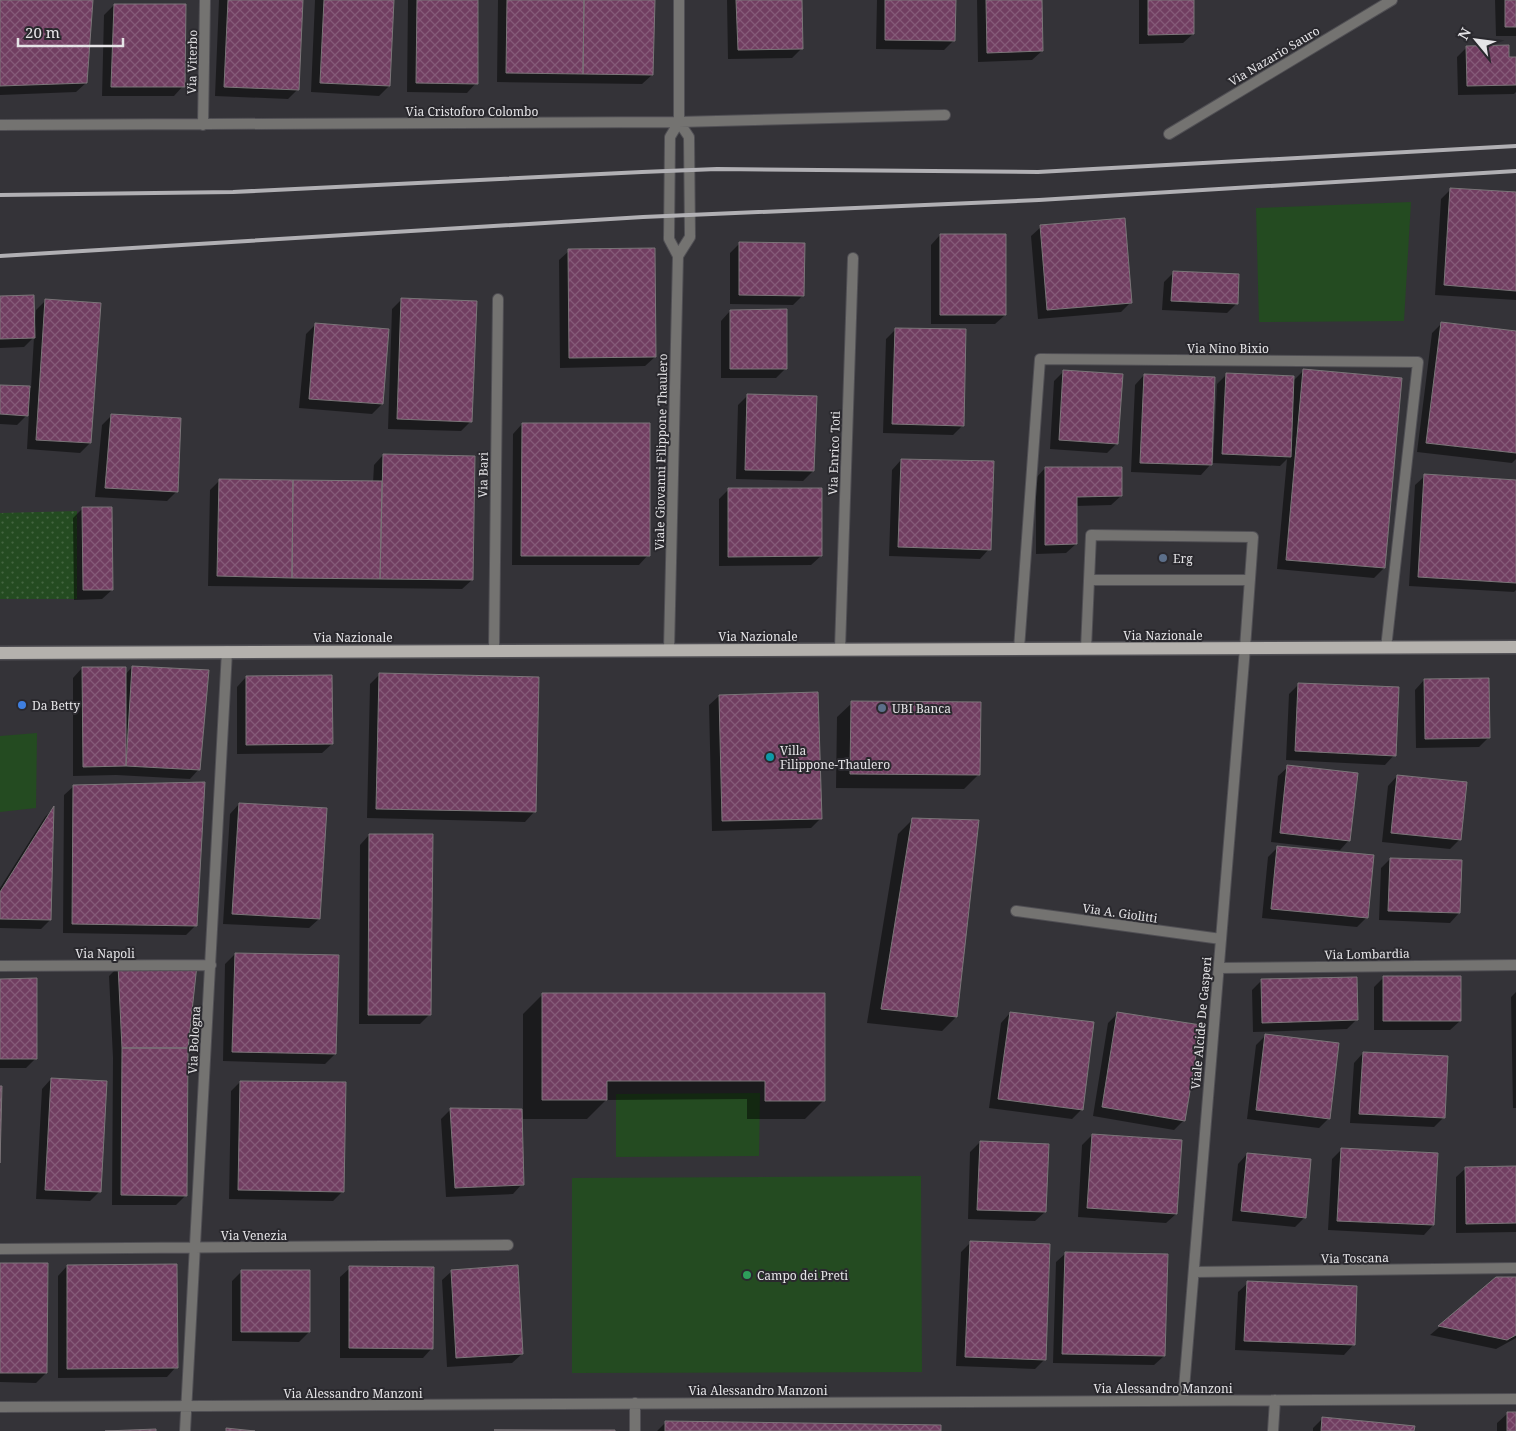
<svg xmlns="http://www.w3.org/2000/svg" width="1516" height="1431" font-family="'Noto Serif',serif">
	<defs>
		<pattern id="garden-dots" width="8" height="8" patternUnits="userSpaceOnUse" patternTransform="scale(1.25)"><rect width="8" height="8" fill="#244b21"/><path d="M2 2h.1M6 6h.1" fill="none" stroke="#446541" stroke-width="1.8" stroke-linecap="round"/></pattern>
		<pattern id="building-cross-hatch" width="8" height="8" patternUnits="userSpaceOnUse" patternTransform="scale(1.25)"><rect width="8" height="8" fill="#713e61"/><path d="M0 0l8 8M0 8l8-8" fill="none" stroke="#855a78"/></pattern>
	</defs>
	<rect width="100%" height="100%" fill="#343338"/>
	<path fill="#244b21" d="M1411 202 1404 321 1259 322 1256 208Z
		M37 733 36 808 0 812V736Z
		M760 1093 759 1156 616 1157V1094Z
		M921 1176 922 1372 572 1373V1178Z"/>
	<path fill="url(#garden-dots)" d="M77 511V599H0V513Z"/>
	<path fill="#0007" d="M0 0H92L86 83 76 92 0 95Z
		M219 0H302L298 89 288 99 215 96Z
		M315 0H393L389 86 379 96 311 92Z
		M408 0H477L476 83 467 93 407 92Z
		M498 0H654L652 75 642 84 497 82Z
		M727 0H801L802 48 792 58 728 59Z
		M877 0H955L954 40 944 50 876 49Z
		M977 0H1040L1042 51 1032 60 978 62Z
		M1139 0H1193V34L1183 43 1139 44Z
		M1495 0H1516V36H1496Z
		M114 5 183 86 174 96H102L104 15Z
		M1467 47 1508 58H1516V92L1514 94 1458 95 1457 57Z
		M1451 189 1516 194V300L1435 295 1441 199Z
		M1041 227 1131 302 1121 312 1038 319 1031 236Z
		M940 235 1005 315 995 324H931V245Z
		M740 243 803 295 793 305 730 304V253Z
		M569 251 655 357 645 366 560 368 559 260Z
		M1174 272 1236 304 1227 313 1162 310 1164 282Z
		M0 297 33 322H35L36 310 46 300 90 443 80 453 27 449 29 413 17 425 0 424V386L31 388 34 337 24 347 0 348Z
		M402 299 471 421 461 431 388 429 392 309Z
		M730 311 786 368 776 378H721V321Z
		M316 324 382 404 372 414 299 408 306 334Z
		M1441 324 1516 332V459L1512 463 1417 452 1432 333Z
		M896 329 963 425 953 435 883 433 886 339Z
		M1304 370 1384 568 1374 578 1277 569 1287 459 1280 466 1213 463 1217 384 1226 375 1293 381Z
		M1064 371 1117 443 1107 453 1050 449 1054 381Z
		M1144 375 1210 465 1201 475 1131 472 1135 385Z
		M748 395 813 471 803 481 736 479 738 405Z
		M111 416 177 491 167 501 95 497 102 425Z
		M522 424 648 555 639 565H512L513 434Z
		M383 455 472 580 462 589 208 586 210 490 220 480 373 483 374 465Z
		M901 460 989 549 980 559 889 556 892 470Z
		M1045 468 1121 496 1111 505 1076 506V544L1066 553 1036 554V478Z
		M1425 476 1516 481V590L1514 592 1409 586 1415 485Z
		M729 489 821 556 811 565 719 566V499Z
		M83 508 112 590 102 599 74 600 73 518Z
		M132 667 199 769 190 779 116 775 73 776V678L82 668 125 675Z
		M379 675 534 812 525 822 367 818 370 684Z
		M246 677 332 744 322 753 237 754V687Z
		M1424 680 1489 737 1479 747 1416 748 1415 690Z
		M1299 684 1394 755 1385 765 1286 760 1289 694Z
		M719 696 821 818 811 828 712 831 709 705Z
		M852 703 979 774 964 789 836 788 837 717Z
		M1288 767 1349 840 1340 850 1271 842 1278 776Z
		M1397 776 1460 839 1450 849 1382 842 1388 786Z
		M74 786 196 925 186 935 63 933 64 795Z
		M239 804 319 919 309 928 223 924 230 814Z
		M53 809 50 920 41 929 0 928V888L45 817Z
		M912 820 956 1017 942 1031 867 1023 898 834Z
		M369 835 430 1014 420 1024H359L360 845Z
		M1278 847 1366 918 1357 927 1262 918 1268 857Z
		M1390 859 1459 913 1450 923 1379 920 1381 868Z
		M235 954 335 1054 325 1064 223 1061 225 964Z
		M119 966 187 1048 186 1195 176 1205H112L113 1058 109 976Z
		M1384 977 1460 1021 1450 1030H1374V987Z
		M0 980 36 1058 26 1068H0Z
		M1261 981 1357 1019 1347 1029 1253 1032 1252 990Z
		M1516 992V1108H1513L1511 997Z
		M542 995 824 1100 805 1119H747V1099L606 1100 587 1119H523V1014Z
		M1010 1013 1082 1109 1072 1119 989 1108 1001 1023Z
		M1118 1013 1184 1120 1174 1130 1093 1116 1108 1023Z
		M1266 1035 1329 1118 1319 1128 1247 1119 1256 1045Z
		M1363 1053 1443 1118 1434 1127 1350 1123 1354 1063Z
		M51 1079 99 1192 90 1201 36 1199 42 1089Z
		M240 1082 343 1191 333 1201 229 1199 231 1091Z
		M451 1109 522 1184 513 1194 446 1197 441 1119Z
		M1092 1135 1176 1214 1166 1223 1078 1217 1082 1145Z
		M980 1142 1045 1212 1035 1221 968 1219 970 1152Z
		M1342 1149 1433 1225 1424 1235 1328 1230 1332 1159Z
		M1247 1154 1305 1217 1295 1227 1232 1221 1238 1164Z
		M1466 1168H1516V1232L1456 1233V1177Z
		M971 1242 1045 1359 1035 1369 956 1366 961 1252Z
		M1066 1253 1164 1356 1154 1365 1053 1363 1056 1262Z
		M0 1265 46 1373 36 1383 0 1382Z
		M67 1266 176 1367 167 1377 58 1378V1276Z
		M350 1268 432 1348 423 1358H340V1277Z
		M242 1271 309 1332 299 1342 232 1341V1281Z
		M452 1271 522 1354 512 1363 447 1367 442 1280Z
		M1497 1278 1516 1279V1338L1496 1349 1430 1335Z
		M1248 1283 1353 1345 1344 1355 1235 1350 1238 1292Z
		M1507 1414H1516V1431H1497V1423Z
		M1323 1418 1413 1431H1313V1428Z
		M666 1422 940 1431H657Z"/>
	<path fill="url(#building-cross-hatch)" stroke="#7a7578" d="M0 0H93L87 83 0 86Z
		M228 0H303L299 90 224 87Z
		M324 0H394L390 86 320 83Z
		M417 0H478V84L416 83Z
		M507 0H584L583 74 506 73Z
		M584 0H655L653 75 583 74Z
		M736 0H802L803 49 738 50Z
		M885 0H956L955 41 885 40Z
		M986 0H1042L1043 51 987 53Z
		M1148 0H1194V34L1148 35Z
		M1505 0H1516V27H1505Z
		M114 4H186L185 87H111Z
		M1509 45V57H1516V85L1467 86 1466 46Z
		M1450 188 1516 192V291L1444 285Z
		M1125 218 1132 303 1047 310 1040 225Z
		M940 234H1006V315H940Z
		M739 242 805 243 804 296 739 295Z
		M655 248 656 357 569 358 568 249Z
		M1173 271 1239 274 1238 304 1171 301Z
		M34 295 35 338 0 339V296Z
		M401 298 477 301 472 422 397 419Z
		M45 299 101 303 91 443 36 440Z
		M787 309V369H730V310Z
		M1441 322 1516 331V453L1426 443Z
		M315 323 389 329 383 404 309 399Z
		M895 328 966 329 964 426 892 424Z
		M1303 369 1402 378 1385 568 1286 560Z
		M1063 370 1123 374 1118 444 1059 440Z
		M1226 373 1294 376 1291 457 1222 454Z
		M1144 374 1215 377 1212 465 1140 463Z
		M0 385 30 386 28 416 0 414Z
		M747 394 817 396 814 471 745 470Z
		M111 414 181 418 178 492 105 488Z
		M522 423H650V556H521Z
		M383 454 475 456 473 580 380 579Z
		M901 459 994 461 991 550 898 547Z
		M1045 467H1122V496L1077 497V544L1045 545Z
		M1424 474 1516 480V583L1418 577Z
		M219 479 293 480 292 578 217 576Z
		M293 480 382 481 380 579 292 578Z
		M728 488H822V556L728 557Z
		M82 507H112L113 590H83Z
		M132 666 209 670 200 770 126 766Z
		M82 667H126V766L83 767Z
		M379 673 539 677 536 812 376 809Z
		M332 675 333 744 246 745V676Z
		M1489 678 1490 738 1425 739 1424 679Z
		M1298 683 1399 687 1396 756 1295 751Z
		M818 692 822 819 722 821 719 695Z
		M851 701 981 702 980 775 850 774Z
		M1287 765 1358 773 1350 841 1280 833Z
		M1397 775 1467 782 1461 840 1391 833Z
		M205 782 197 926 72 924 73 785Z
		M239 803 327 808 320 919 232 914Z
		M54 806 51 920 0 919V892Z
		M912 818 979 820 957 1017 881 1009Z
		M369 834H433L431 1015H368Z
		M1277 846 1374 855 1368 918 1271 909Z
		M1390 858 1462 860 1460 913 1388 911Z
		M235 953 339 955 336 1054 232 1052Z
		M118 965H197L188 1048H122Z
		M1383 976H1461V1021H1383Z
		M1357 977 1358 1020 1262 1023 1261 979Z
		M37 978V1059H0V979Z
		M542 993H825V1101H765V1081H607V1100H542Z
		M1010 1012 1094 1022 1083 1110 998 1099Z
		M1117 1012 1201 1025 1185 1121 1102 1107Z
		M1265 1034 1339 1043 1330 1119 1256 1110Z
		M122 1048H188L187 1196 121 1195Z
		M1363 1052 1448 1056 1445 1118 1359 1114Z
		M51 1078 107 1081 101 1192 45 1190Z
		M240 1081 346 1082 344 1192 238 1190Z
		M0 1086H2L0 1163Z
		M450 1108 522 1109 524 1185 455 1188Z
		M1092 1134 1182 1140 1177 1214 1087 1208Z
		M980 1141 1049 1144 1046 1212 977 1210Z
		M1341 1148 1438 1153 1434 1225 1337 1221Z
		M1247 1153 1311 1159 1306 1218 1241 1211Z
		M1516 1166V1223L1466 1224 1465 1167Z
		M970 1241 1050 1244 1046 1360 965 1357Z
		M1065 1252 1168 1254 1165 1356 1062 1354Z
		M0 1263H48L47 1373H0Z
		M177 1264 178 1368 67 1369V1265Z
		M518 1265 523 1354 456 1358 451 1270Z
		M349 1266 434 1267 433 1349 349 1348Z
		M241 1270H310V1332H241Z
		M1496 1277H1516V1335L1507 1340 1438 1326Z
		M1247 1281 1357 1286 1355 1345 1244 1341Z
		M1507 1412H1516V1431H1507Z
		M1322 1417 1415 1426 1414 1431H1321Z
		M665 1421 941 1425V1431H665Z
		M226 1428 255 1431H226Z
		M156 1429V1431H105Z
		M494 1430H615V1431Z"/>
	<g fill="none" stroke-linecap="round" stroke-linejoin="round">
		<defs>
			<path id="service" d="M1089 580H1250
				M1086 649 1091 535 1253 537 1245 648"/>
			<path id="minor" d="M0 125 679 122 945 115
				M203 125 205 0
				M1169 134 1392 0
				M678 256 690 237 689 137 679 122
				M840 649 853 258
				M1019 649 1040 359 1418 362 1386 648
				M669 650 678 256 669 239 670 137 679 122V0
				M494 651 498 299
				M1016 911 1221 939
				M0 966 211 965
				M1219 968 1516 965
				M0 1249 508 1245
				M1194 1272 1516 1268
				M1183 1401 1245 648
				M0 1407 1516 1399
				M185 1431 227 651
				M635 1431V1403
				M1273 1431 1275 1400"/>
			<path id="primary" d="M0 653 1516 647"/>
		</defs>
		<use href="#service" stroke="#504f54" stroke-width="12"/>
		<use href="#minor" stroke="#504f54" stroke-width="12"/>
		<use href="#primary" stroke="#504f54" stroke-width="15"/>
		<use href="#service" stroke="#747371" stroke-width="10"/>
		<use href="#minor" stroke="#747371" stroke-width="10"/>
		<use href="#primary" stroke="#b4b1ad" stroke-width="12"/>
		<path stroke="#b1b0b4" stroke-width="4" d="M0 195 233 192 642 172 717 169 1038 172 1516 146
			M0 256 643 217 1039 200 1516 171"/>
	</g>
	<g fill="#5c6f8a" stroke="#2a292e" stroke-width="2">
		<circle cx="1163" cy="558" r="5"/>
		<circle cx="882" cy="708" r="5"/>
	</g>
	<circle fill="#3f7fe0" stroke="#2a292e" stroke-width="2" cx="22" cy="705" r="5"/>
	<circle fill="#0f9aa8" stroke="#2a292e" stroke-width="2" cx="770" cy="757" r="5"/>
	<circle fill="#2e9e5b" stroke="#2a292e" stroke-width="2" cx="747" cy="1275" r="5"/>
	<g text-anchor="middle" dominant-baseline="central" stroke-width="4" stroke-linejoin="round" paint-order="stroke">
		<g font-size="12" fill="#e5e4e7" stroke="#2a292e">
			<text transform="translate(1274 56) rotate(-31)">Via Nazario Sauro</text>
			<text transform="translate(192 62) rotate(-89)">Via Viterbo</text>
			<text x="472" y="111">Via Cristoforo Colombo</text>
			<text x="1228" y="348">Via Nino Bixio</text>
			<text transform="translate(661 452) rotate(-89)">Viale Giovanni Filippone Thaulero</text>
			<text transform="translate(834 453) rotate(-88)">Via Enrico Toti</text>
			<text transform="translate(483 475) rotate(-89)">Via Bari</text>
			<text x="1163" y="635">Via Nazionale</text>
			<text x="758" y="636">Via Nazionale</text>
			<text x="353" y="637">Via Nazionale</text>
			<text transform="translate(1120 913) rotate(8)">Via A. Giolitti</text>
			<text x="105" y="953">Via Napoli</text>
			<text transform="translate(1367 954) rotate(-1)">Via Lombardia</text>
			<text transform="translate(1201 1023) rotate(-85)">Viale Alcide De Gasperi</text>
			<text transform="translate(194 1040) rotate(-87)">Via Bologna</text>
			<text x="254" y="1235">Via Venezia</text>
			<text transform="translate(1355 1258) rotate(-1)">Via Toscana</text>
			<text x="1163" y="1388">Via Alessandro Manzoni</text>
			<text x="758" y="1390">Via Alessandro Manzoni</text>
			<text x="353" y="1393">Via Alessandro Manzoni</text>
		</g>
		<g font-size="12" fill="#e5e4e7" stroke="#2a292e" text-anchor="start">
			<text x="1173" y="558">Erg</text>
			<text x="32" y="705">Da Betty</text>
			<text x="892" y="708">UBI Banca</text>
			<text x="780" y="750">Villa<tspan x="780" dy="14">Filippone-Thaulero</tspan></text>
			<text x="757" y="1275">Campo dei Preti</text>
		</g>
	</g>
	<g transform="translate(1476 40) rotate(299)" stroke="#2a292e" stroke-width="4" paint-order="stroke">
	<path d="M0-4L9 19L0 12L-9 19Z" fill="#e5e4e7"/>
	<text y="-8" font-size="14" font-weight="bold" text-anchor="middle" fill="#e5e4e7">N</text>
	</g>
	<path d="M18 38v8h105v-8" fill="none" stroke="#e5e4e7" stroke-width="2.5"/>
	<text x="25" y="38" font-size="15" fill="#e5e4e7" stroke="#2a292e" stroke-width="4" paint-order="stroke">20 m</text>
</svg>
